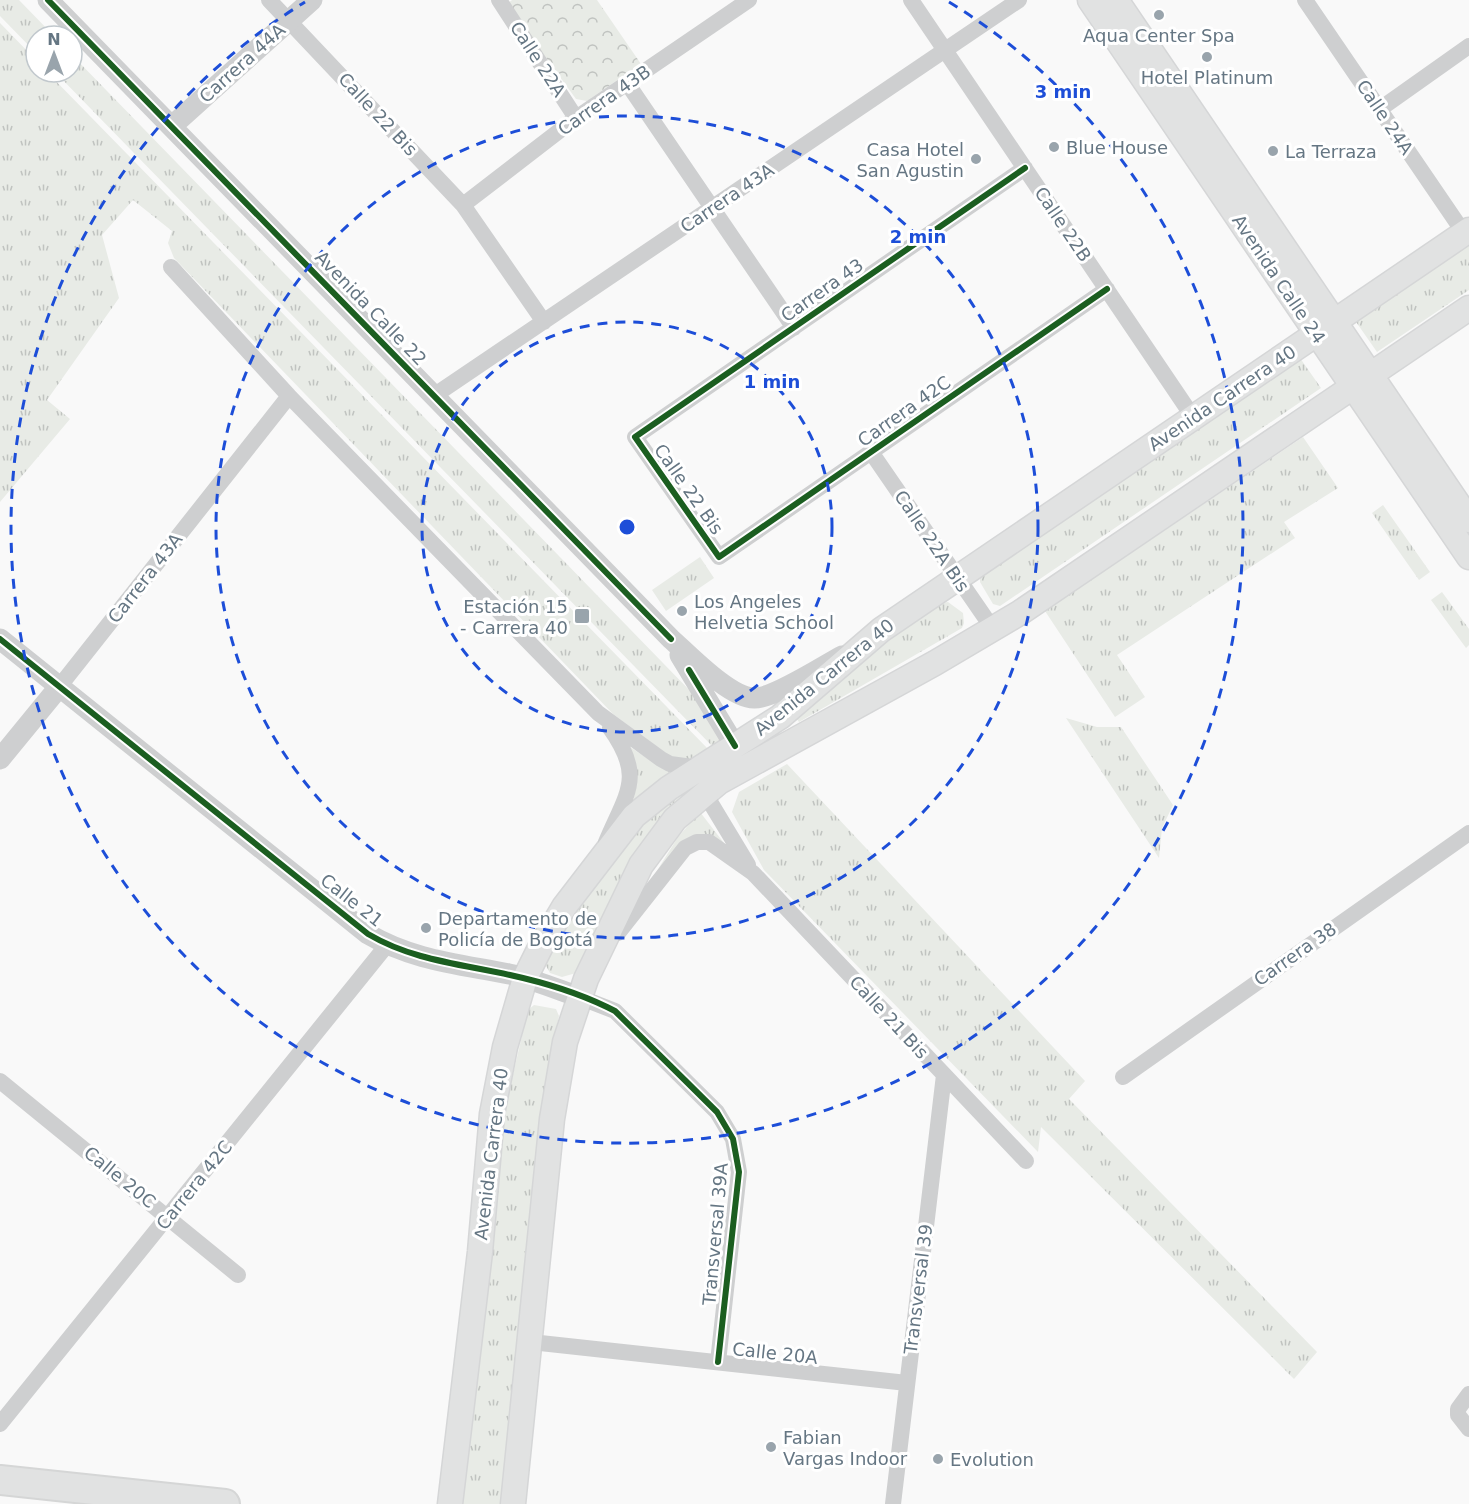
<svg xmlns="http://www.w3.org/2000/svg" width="1469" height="1504" font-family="'DejaVu Sans',sans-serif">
	<defs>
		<pattern id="grass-tufts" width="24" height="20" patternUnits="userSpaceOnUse" patternTransform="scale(1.5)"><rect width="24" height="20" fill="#e8ebe6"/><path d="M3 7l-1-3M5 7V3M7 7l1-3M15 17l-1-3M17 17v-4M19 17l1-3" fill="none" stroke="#c0c3c0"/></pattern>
		<pattern id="forest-crowns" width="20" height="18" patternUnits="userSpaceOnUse" patternTransform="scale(1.5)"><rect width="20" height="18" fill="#e8ebe6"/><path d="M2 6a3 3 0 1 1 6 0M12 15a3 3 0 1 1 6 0" fill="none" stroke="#c0c3c0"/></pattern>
	</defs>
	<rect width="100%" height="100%" fill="#f9f9f9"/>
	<path fill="url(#grass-tufts)" d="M0 0H19L54 36H36V53L0 16Z
		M0 23 36 60V72H47L710 751 693 764 679 763 613 714 174 258 168 243 172 231 133 200 102 235 119 298 47 400 70 419 0 502Z
		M72 55 698 699 721 730 720 744 714 748 55 72H72Z
		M1469 241V290L1377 352 1354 319Z
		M1300 358 1321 388 1000 606 993 604 980 582 981 575Z
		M1303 437 1338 488 1284 522 1295 538 1117 655 1145 697 1115 717 1045 611Z
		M1383 505 1430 572 1419 580 1372 513Z
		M700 557 714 578 666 611 652 590Z
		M1442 592 1469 629V645L1466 648 1431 600Z
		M948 602 963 613 964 623 962 628 799 722 796 718C824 694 917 606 948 602Z
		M1066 718 1097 727H1121L1173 805 1162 828 1159 858Z
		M630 747 656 764 677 772 631 807C639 781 639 772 630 747Z
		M787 764 1085 1081 1069 1099 1317 1352 1294 1379 1041 1127 1038 1152 764 870 732 812 739 792Z
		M705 774 708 777 641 847 617 886 576 973 562 977 550 973 545 964 546 958 594 883 635 830Z
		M700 812 734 856 704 838 650 882 678 837Z
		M534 1005 556 1009 559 1016 551 1054 504 1472V1504H461L504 1113 528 1010Z"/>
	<path fill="url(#forest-crowns)" d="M512 0H597L641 64 587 101 576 99 507 4Z"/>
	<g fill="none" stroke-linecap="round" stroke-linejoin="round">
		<defs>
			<path id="secondary" d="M1090 0 1469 557
				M1116 0 1469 520
				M450 1504 480 1252 492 1114 505 1047 525 978 541 946 564 907 634 816 669 788 780 717 881 630 1469 230
				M513 1504 552 1119 565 1042 586 979 641 865 675 819 719 782 935 663 1021 612 1469 308"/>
			<path id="trunk" d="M0 1480 225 1504"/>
		</defs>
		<use href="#secondary" stroke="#d5d6d7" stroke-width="27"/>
		<use href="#trunk" stroke="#d5d6d6" stroke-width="32"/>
		<path stroke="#cecfd0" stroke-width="16" d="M269 0 463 205 544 322
			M499 0 576 118
			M911 0 1193 417
			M1305 0 1464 233
			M627 83 794 328
			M1380 109 1469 46
			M1025 168 635 437 719 557 1107 289
			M463 205 576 118 749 0
			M171 267 289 396 598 713 661 759 670 764 700 768
			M435 395 1019 0
			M871 452 993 629
			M59 687 289 396
			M704 792 748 865
			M606 842C627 792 645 777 610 728
			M618 933 685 848 697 842H709L753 873 1026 1161
			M579 997 615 1011 717 1112 733 1139 739 1172 718 1362
			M1123 1077 1469 833
			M0 1081 238 1275
			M531 1342 907 1383
			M1469 1394 1458 1409V1415L1469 1429
			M0 1424 387 945
			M893 1504 944 1075"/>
		<path stroke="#cecfd0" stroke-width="21" d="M48 0 671 639C689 655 730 698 754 698 773 699 823 666 842 656
			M172 126 312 0
			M0 639 368 934C412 960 459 964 509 974 533 979 556 989 579 997
			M680 655 735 746
			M0 759 59 687"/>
		<use href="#secondary" stroke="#e1e2e2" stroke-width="24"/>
		<use href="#trunk" stroke="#e1e2e2" stroke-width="28"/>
		<defs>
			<path id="cycleway" d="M48 0 671 639
				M1025 168 635 437 719 557 1107 289
				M0 639 368 934C412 960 460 964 510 975 542 982 578 993 607 1007L615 1011 717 1112 733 1139 739 1172 718 1362
				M689 670 735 746"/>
		</defs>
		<use href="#cycleway" stroke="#fff" stroke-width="10"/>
		<use href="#cycleway" stroke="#1b5e20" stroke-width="6"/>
	</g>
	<g fill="none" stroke="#1d4ed8" stroke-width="3" stroke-dasharray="10 8">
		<circle cx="627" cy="527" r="205"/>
		<circle cx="627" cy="527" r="411"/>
		<path d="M949 2A616 616 0 1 1 305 2"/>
	</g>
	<g fill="#99a4ac" stroke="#fff" stroke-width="2">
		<circle cx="1159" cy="15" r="6"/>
		<circle cx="1207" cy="57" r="6"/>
		<circle cx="1054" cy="147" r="6"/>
		<circle cx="1273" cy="151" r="6"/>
		<circle cx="976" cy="159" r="6"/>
		<circle cx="682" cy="611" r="6"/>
		<rect x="574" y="608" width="16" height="16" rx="3"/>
		<circle cx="426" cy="928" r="6"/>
		<circle cx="771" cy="1447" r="6"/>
		<circle cx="938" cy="1459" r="6"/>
	</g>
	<g text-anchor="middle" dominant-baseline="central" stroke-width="6" stroke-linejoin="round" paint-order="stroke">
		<g font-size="18" fill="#657683" stroke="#fff" text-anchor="start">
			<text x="1159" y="35" text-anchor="middle">Aqua Center Spa</text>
			<text x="1207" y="77" text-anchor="middle">Hotel Platinum</text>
			<text x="1066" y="147">Blue House</text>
			<text x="964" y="149" text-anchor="end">Casa Hotel<tspan x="964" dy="21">San Agustin</tspan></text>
			<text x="1285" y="151">La Terraza</text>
			<text x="694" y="601">Los Angeles<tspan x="694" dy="21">Helvetia School</tspan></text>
			<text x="568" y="606" text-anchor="end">Estación 15<tspan x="568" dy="21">- Carrera 40</tspan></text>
			<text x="438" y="918">Departamento de<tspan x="438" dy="21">Policía de Bogotá</tspan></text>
			<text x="783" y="1437">Fabian<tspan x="783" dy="21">Vargas Indoor</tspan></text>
			<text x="950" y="1459">Evolution</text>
		</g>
		<g font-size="18" fill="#657683" stroke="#fff">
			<text transform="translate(538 59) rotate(57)">Calle 22A</text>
			<text transform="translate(242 63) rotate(-42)">Carrera 44A</text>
			<text transform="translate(604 100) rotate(-35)">Carrera 43B</text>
			<text transform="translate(378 114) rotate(47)">Calle 22 Bis</text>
			<text transform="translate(1385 117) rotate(56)">Calle 24A</text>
			<text transform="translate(727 198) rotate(-34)">Carrera 43A</text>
			<text transform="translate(1063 224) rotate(56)">Calle 22B</text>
			<text transform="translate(1279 279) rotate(56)">Avenida Calle 24</text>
			<text transform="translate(822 290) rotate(-35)">Carrera 43</text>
			<text transform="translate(371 308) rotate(46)">Avenida Calle 22</text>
			<text transform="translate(1222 398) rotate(-34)">Avenida Carrera 40</text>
			<text transform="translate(904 411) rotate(-35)">Carrera 42C</text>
			<text transform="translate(689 489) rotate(55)">Calle 22 Bis</text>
			<text transform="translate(932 541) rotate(56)">Calle 22A Bis</text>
			<text transform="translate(145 578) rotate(-52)">Carrera 43A</text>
			<text transform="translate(824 677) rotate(-39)">Avenida Carrera 40</text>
			<text transform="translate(352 900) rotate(38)">Calle 21</text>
			<text transform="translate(1295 954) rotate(-35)">Carrera 38</text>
			<text transform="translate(889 1017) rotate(47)">Calle 21 Bis</text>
			<text transform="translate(491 1154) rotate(-83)">Avenida Carrera 40</text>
			<text transform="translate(120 1177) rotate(39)">Calle 20C</text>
			<text transform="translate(194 1185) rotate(-51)">Carrera 42C</text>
			<text transform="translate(715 1234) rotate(-85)">Transversal 39A</text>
			<text transform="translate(918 1289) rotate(-83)">Transversal 39</text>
			<text transform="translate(775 1353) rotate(6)">Calle 20A</text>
		</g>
	</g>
	<circle cx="627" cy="527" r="9" fill="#1d4ed8" stroke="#fff" stroke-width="3"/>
	<g font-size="18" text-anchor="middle" font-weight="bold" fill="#1d4ed8" stroke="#fff" stroke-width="6" stroke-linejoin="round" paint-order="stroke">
		<text x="1063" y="98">3 min</text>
		<text x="918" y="243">2 min</text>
		<text x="772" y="388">1 min</text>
	</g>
	<g transform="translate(54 54)"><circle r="28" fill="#ffffff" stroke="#c1c8cd" stroke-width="1.5"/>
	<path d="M0-4.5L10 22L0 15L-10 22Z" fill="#99a4ac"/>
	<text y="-9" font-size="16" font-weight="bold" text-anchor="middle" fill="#657683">N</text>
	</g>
</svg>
